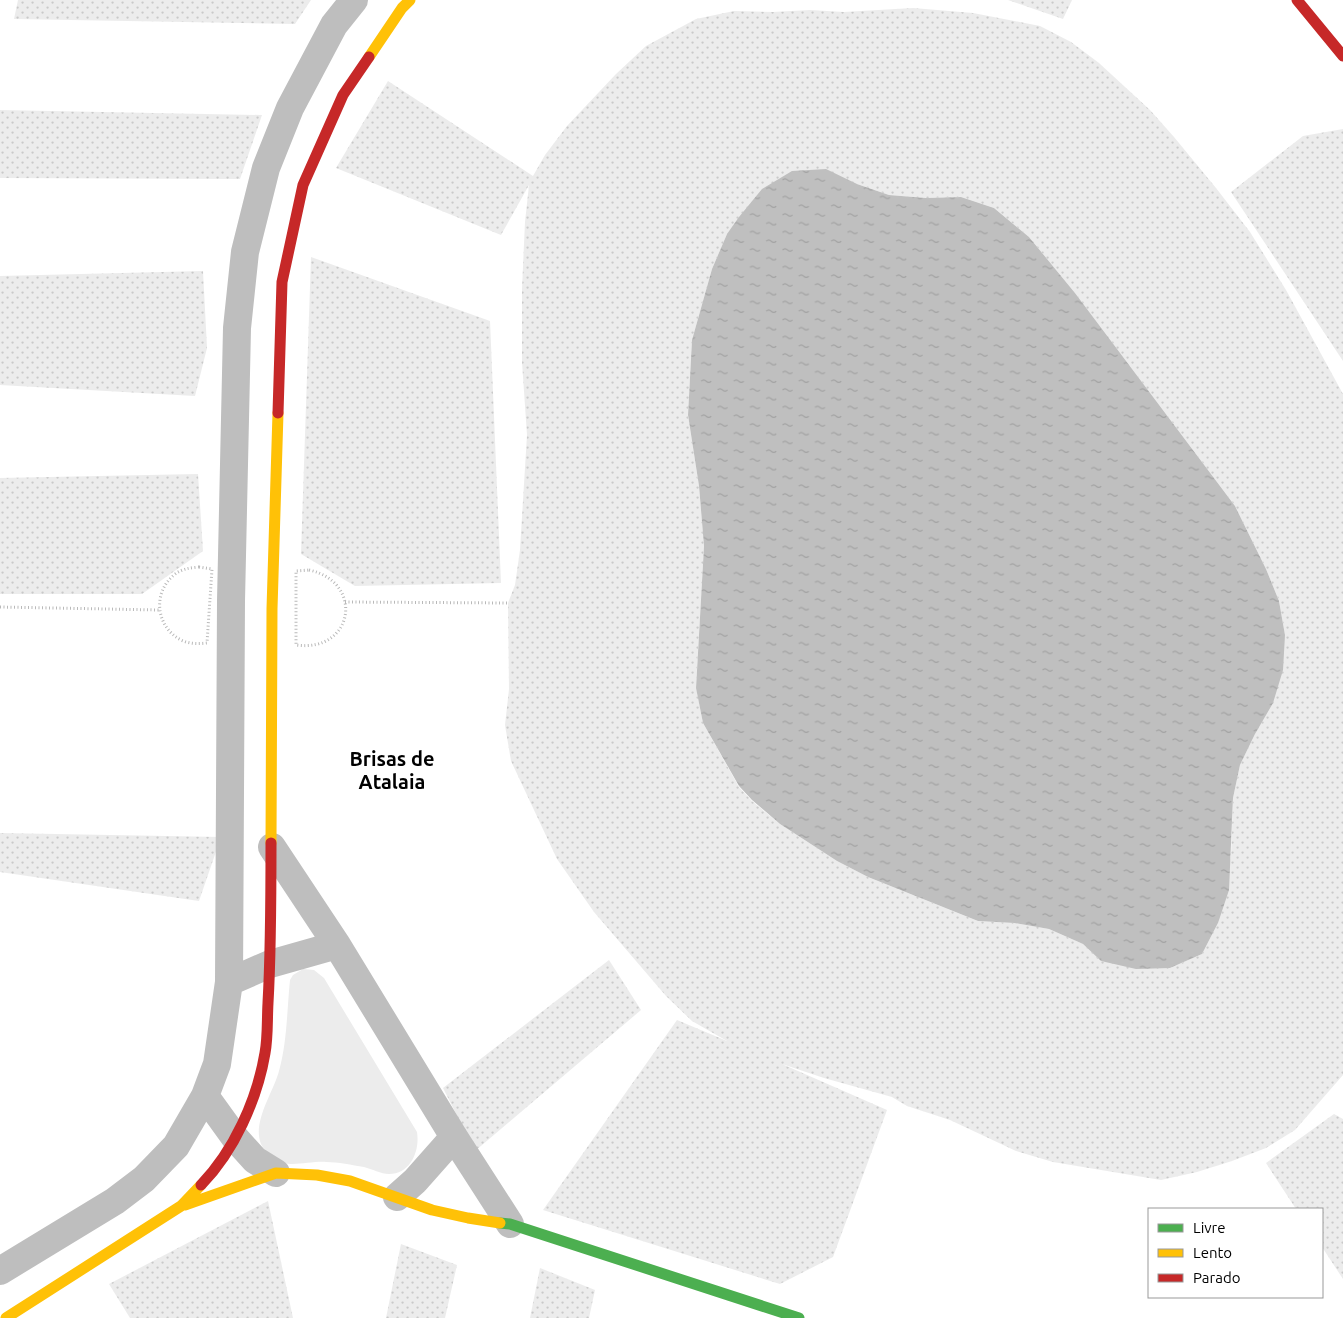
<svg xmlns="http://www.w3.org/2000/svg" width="1343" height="1318" font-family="Ubuntu,sans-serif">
	<defs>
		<pattern id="grass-dots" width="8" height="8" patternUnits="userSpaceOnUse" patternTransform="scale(1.25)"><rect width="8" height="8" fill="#ececec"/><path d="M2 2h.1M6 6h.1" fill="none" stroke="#c9c9c9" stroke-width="1.8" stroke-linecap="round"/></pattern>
		<pattern id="water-ripples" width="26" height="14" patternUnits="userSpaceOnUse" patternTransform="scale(1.25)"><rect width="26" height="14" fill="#bfbfbf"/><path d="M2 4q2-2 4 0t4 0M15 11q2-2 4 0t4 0" fill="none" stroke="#a2a2a2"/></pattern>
	</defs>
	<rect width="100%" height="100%" fill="#fff"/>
	<path fill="url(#grass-dots)" fill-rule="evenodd" d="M18 0H311L295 24 14 19Z
		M1008 0H1072L1063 19Z
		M913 8 973 13 1040 26 1071 42 1099 63 1150 110 1174 137 1216 188 1250 232 1286 290 1343 394V1075L1295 1130 1266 1148 1232 1161 1197 1172 1161 1180 1053 1162 1016 1151 950 1120 907 1106 892 1097 824 1078 782 1064 887 1110 833 1257 780 1284 543 1210 677 1020 727 1041 692 1021 666 996 594 912 557 859 511 761 505 725 509 689 508 603 515 585 520 550 527 435 522 362V289L525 222 529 185 501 235 336 168 388 81 533 176 545 155 567 126 616 74 646 46 696 19 734 11 773 12 810 10 844 12ZM857 184 889 195 926 198 961 197 994 208 1029 237 1075 293 1235 506 1266 569 1279 601 1285 635 1255 734 1240 765 1233 798 1231 856 1218 923 1202 954 1170 968 1101 961 1083 944 1049 929 1014 923 978 921 868 877 837 861 780 824 752 801 739 787 703 723 696 687 704 546 699 486 688 415 692 340 712 269 727 234Z
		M0 110 262 115 240 179 0 178Z
		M1343 129V361L1231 192 1303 136Z
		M311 257 490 321 501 583 355 586 301 554Z
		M203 271 207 348 195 396 0 385V276Z
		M198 474 203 551 142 594H0V478Z
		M0 833 221 837 199 901 0 872Z
		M609 960 641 1010 475 1151 443 1088Z
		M1334 1114 1343 1119V1279L1322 1247V1209H1296L1266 1163Z
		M268 1201 293 1318H130L109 1284Z
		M401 1244 457 1265 445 1318H386Z
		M540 1268 595 1290 589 1318H530Z"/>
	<path fill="#ececec" d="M303 969 314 970 324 978 417 1132C420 1150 411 1174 389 1174 381 1174 372 1169 364 1167 352 1165 338 1162 326 1162 314 1161 294 1166 284 1163 275 1159 265 1153 261 1144 252 1122 273 1093 279 1071 287 1043 287 1010 290 980L293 975Z"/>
	<path fill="url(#water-ripples)" d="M826 169 857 184 889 195 926 198 961 197 994 208 1029 237 1075 293 1235 506 1266 569 1279 601 1285 635 1283 670 1273 703 1255 734 1240 765 1233 798 1229 890 1218 923 1202 954 1170 968 1136 969 1101 961 1083 944 1049 929 1014 923 978 921 868 877 837 861 780 824 752 800 739 786 703 723 696 688 704 546 699 486 688 415 692 340 712 269 727 234 739 217 762 189 792 171Z"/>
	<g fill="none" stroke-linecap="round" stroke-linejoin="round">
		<path stroke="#b9b9b9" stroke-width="3" stroke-dasharray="1 2.5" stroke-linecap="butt" d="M199 567 212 569 207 643C198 644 189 644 181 640 156 627 152 593 174 575 181 569 189 568 199 567Z
			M309 570C365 582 354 653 296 645V571Z
			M345 602 508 603
			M0 607 159 610"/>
		<path stroke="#bebebe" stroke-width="28" d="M272 847 337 945 454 1137 510 1224
			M229 982 270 964 337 945
			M205 1096 236 1139 255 1160 276 1173
			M397 1197 415 1181 454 1137
			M0 1271 115 1201 144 1179 176 1146 205 1096 217 1064 229 982 231 601 237 328 245 252 266 168 290 108 334 25 354 0"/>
		<path stroke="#4caf50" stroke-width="11" d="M500 1223 510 1224 799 1318"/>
		<path stroke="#ffc107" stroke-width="11" d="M369 57 402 8 410 0
			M271 843 272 609 278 413
			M185 1205 276 1173 317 1175 350 1181 432 1210 468 1218 500 1223
			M6 1318 181 1206 201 1185"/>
		<path stroke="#c62828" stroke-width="11" d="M1297 0 1343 56
			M278 413 282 282 303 185 343 95 369 57
			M201 1185C234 1151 257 1100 265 1053 268 1037 267 1020 268 1003 271 950 271 897 271 843"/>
	</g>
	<g text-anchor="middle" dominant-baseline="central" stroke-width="4" stroke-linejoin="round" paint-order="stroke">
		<g font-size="20" font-weight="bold" fill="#000" stroke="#fff">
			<text x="392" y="758">Brisas de<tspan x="392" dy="23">Atalaia</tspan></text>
		</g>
	</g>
	<rect x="1148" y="1208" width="175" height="90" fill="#ffffff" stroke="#999999"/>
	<rect x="1158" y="1224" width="25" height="8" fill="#4caf50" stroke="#999999"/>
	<text x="1193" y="1233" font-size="15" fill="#000000">Livre</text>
	<rect x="1158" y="1249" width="25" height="8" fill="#ffc107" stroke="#999999"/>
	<text x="1193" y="1258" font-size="15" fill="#000000">Lento</text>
	<rect x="1158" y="1274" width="25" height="8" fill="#c62828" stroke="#999999"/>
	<text x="1193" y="1283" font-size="15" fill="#000000">Parado</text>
</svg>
